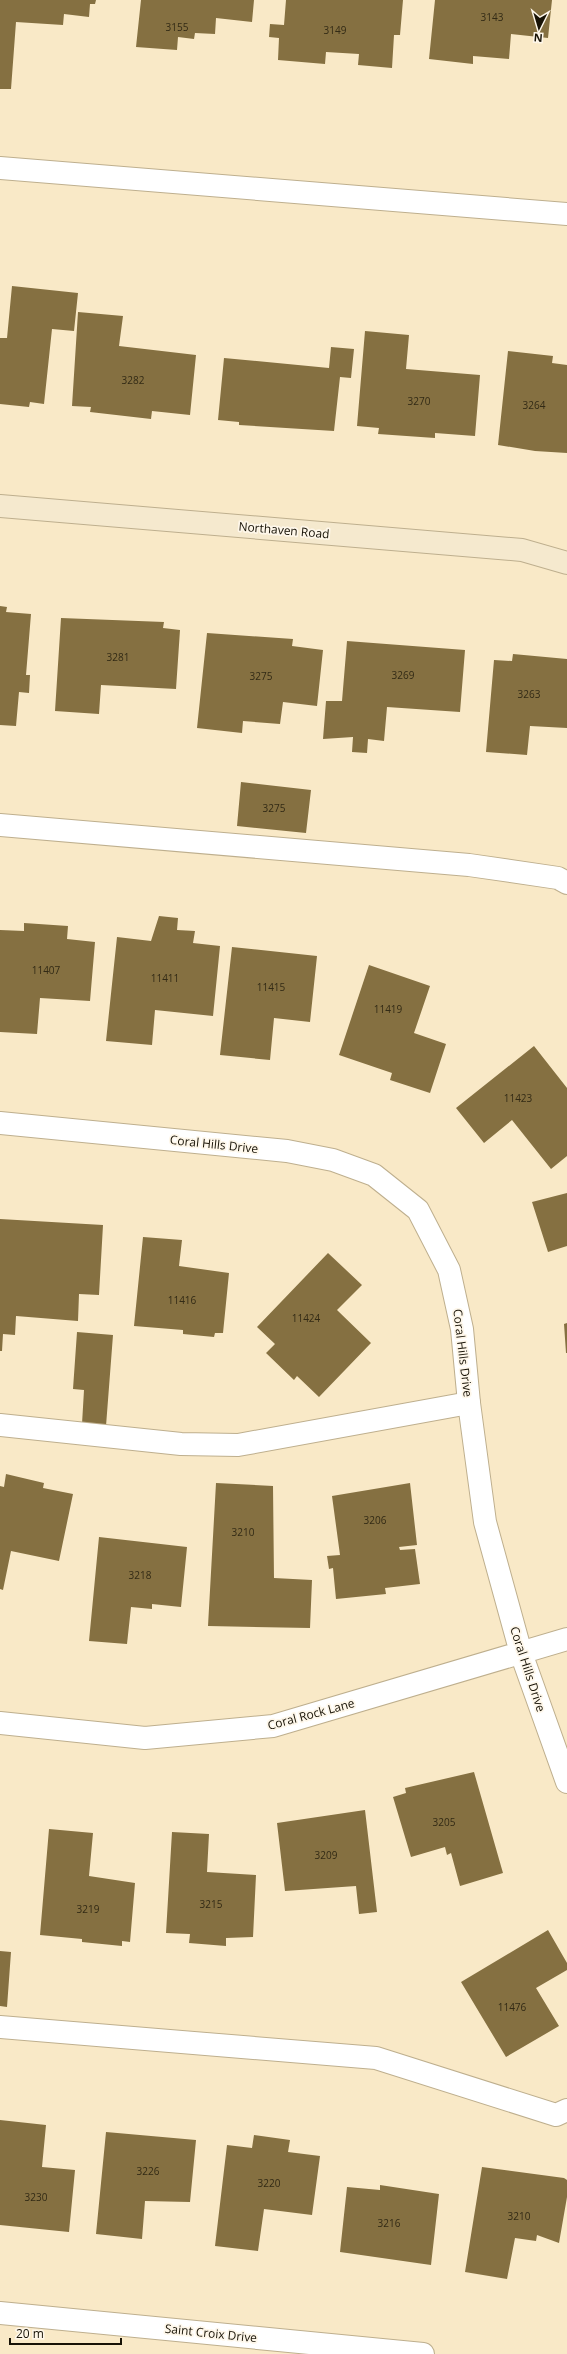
<svg xmlns="http://www.w3.org/2000/svg" width="567" height="2354" font-family="'Open Sans',sans-serif">
	<rect width="100%" height="100%" fill="#f9e9c7"/>
	<path fill="#857041" d="M0 0H96L95 4H90L89 17 64 14 63 25 16 22 11 89H0Z
		M141 0H254L252 22 216 18 215 34 195 33 194 39 178 37 177 50 136 47Z
		M286 0H403L400 35H394L392 68 358 65 359 54 326 52 325 64 278 60 279 38 269 37 270 24 284 25Z
		M435 0H552L548 38 511 34 509 59 473 56V64L429 59Z
		M12 286 78 293 74 331 52 329 44 404 30 402 29 407 0 404V338H7Z
		M78 312 123 316 119 346 196 355 190 415 152 411 151 419 90 412 91 407 72 406Z
		M365 331 409 335 406 369 480 375 475 436 435 433V438L378 434 379 428 357 426Z
		M331 347 354 349 351 378 340 377 334 431 239 425V422L218 420 224 358 329 368Z
		M508 351 553 356 552 363 567 365V453L535 451 498 445Z
		M0 606 7 607 6 612 31 614 26 675H30L29 693 19 692 16 726 0 725Z
		M61 618 164 622 163 628 180 630 176 689 101 685 99 714 55 711Z
		M207 633 293 639 292 646 323 650 317 706 283 702 280 724 243 721 242 733 197 728Z
		M347 641 465 650 460 712 387 707 384 741 368 739 367 753 352 752 353 737 323 739 326 701H342Z
		M513 654 567 659V728L530 726 527 755 486 752 494 660 512 661Z
		M241 782 311 790 306 833 237 826Z
		M159 916 178 918 177 930 195 931 193 943 220 946 213 1016 155 1010 152 1045 106 1041 117 937 151 941Z
		M24 923 68 926 67 939 95 942 90 1001 40 998 37 1034 0 1032V930L24 931Z
		M232 947 317 956 310 1022 274 1018 270 1060 220 1055Z
		M369 965 430 986 414 1033 446 1044 430 1093 390 1080 392 1073 339 1055Z
		M534 1046 567 1088V1156L551 1169 512 1120 484 1143 456 1108Z
		M567 1193V1246L548 1252 532 1202Z
		M0 1219 103 1225 99 1295 79 1294 78 1321 16 1316 15 1335 3 1334 2 1351H0Z
		M143 1237 182 1240 179 1266 229 1273 223 1333H215L214 1337 183 1334V1330L134 1326Z
		M328 1253 362 1285 337 1310 371 1343 319 1397 297 1376 294 1380 266 1353 275 1344 257 1327Z
		M567 1323V1353H566L564 1324Z
		M77 1332 113 1335 106 1426 82 1424 84 1390 73 1389Z
		M6 1474 44 1483 43 1488 73 1494 59 1561 11 1551 3 1590 0 1589V1486L4 1487Z
		M216 1483 273 1486 274 1578 312 1580 310 1628 208 1626Z
		M410 1483 417 1545 399 1547 400 1550 415 1549 420 1584 385 1588 386 1594 336 1599 333 1568 329 1569 327 1556 340 1555 332 1496Z
		M99 1537 187 1547 181 1607 152 1604V1609L131 1607 127 1644 89 1641Z
		M474 1772 503 1873 460 1886 451 1853 447 1855 445 1847 411 1857 393 1797 406 1793 405 1788Z
		M365 1810 377 1912 359 1914 356 1886 285 1891 277 1823Z
		M49 1829 93 1833 89 1876 135 1883 130 1942 122 1941V1946L82 1942V1939L40 1935Z
		M172 1832 209 1834 207 1872 256 1875 253 1937 226 1938V1946L189 1943 190 1934 166 1933Z
		M548 1930 567 1963V1970L536 1988 559 2026 506 2057 461 1982Z
		M0 1951 11 1952 7 2007 0 2006Z
		M0 2120 46 2125 42 2167 75 2170 69 2232 0 2225Z
		M106 2132 196 2140 190 2202 145 2201 142 2239 96 2234Z
		M254 2135 290 2140 288 2152 320 2156 312 2215 264 2209 258 2251 215 2246 227 2145 252 2148Z
		M482 2167 564 2178 567 2180V2197L559 2243 537 2235 536 2241 515 2238 507 2279 465 2272Z
		M380 2185 439 2194 431 2265 340 2252 347 2187 380 2190Z"/>
	<g fill="none" stroke-linecap="round" stroke-linejoin="round">
		<defs>
			<path id="lane" d="M0 168 567 214
				M0 825 469 865 558 878 567 883
				M0 1425 181 1444 238 1445 469 1403
				M0 2027 376 2058 556 2115 567 2110"/>
			<path id="street" d="M0 1123 287 1151 333 1160 374 1175 418 1210 449 1270 462 1329 469 1403 485 1522 521 1653 567 1782
				M0 1723 145 1738 273 1726 567 1639
				M0 2313 423 2354"/>
			<path id="secondary" d="M0 506 522 550 567 563"/>
		</defs>
		<use href="#lane" stroke="#beaf8e" stroke-width="24"/>
		<use href="#street" stroke="#beaf8e" stroke-width="24"/>
		<use href="#secondary" stroke="#beaf8e" stroke-width="24"/>
		<use href="#lane" stroke="#fff" stroke-width="22"/>
		<use href="#street" stroke="#fff" stroke-width="22"/>
		<use href="#secondary" stroke="#f5e9ce" stroke-width="22"/>
	</g>
	<g text-anchor="middle" dominant-baseline="central" stroke-width="3.5" stroke-linejoin="round" paint-order="stroke">
		<g font-size="10" fill="#322a15">
			<text x="492" y="17">3143</text>
			<text x="177" y="27">3155</text>
			<text x="335" y="30">3149</text>
			<text x="133" y="380">3282</text>
			<text x="419" y="401">3270</text>
			<text x="534" y="405">3264</text>
			<text x="118" y="657">3281</text>
			<text x="403" y="675">3269</text>
			<text x="261" y="676">3275</text>
			<text x="529" y="694">3263</text>
			<text x="274" y="808">3275</text>
			<text x="46" y="970">11407</text>
			<text x="165" y="978">11411</text>
			<text x="271" y="987">11415</text>
			<text x="388" y="1009">11419</text>
			<text x="518" y="1098">11423</text>
			<text x="182" y="1300">11416</text>
			<text x="306" y="1318">11424</text>
			<text x="375" y="1520">3206</text>
			<text x="243" y="1532">3210</text>
			<text x="140" y="1575">3218</text>
			<text x="444" y="1822">3205</text>
			<text x="326" y="1855">3209</text>
			<text x="211" y="1904">3215</text>
			<text x="88" y="1909">3219</text>
			<text x="512" y="2007">11476</text>
			<text x="148" y="2171">3226</text>
			<text x="269" y="2183">3220</text>
			<text x="36" y="2197">3230</text>
			<text x="519" y="2216">3210</text>
			<text x="389" y="2223">3216</text>
		</g>
		<g font-size="12" fill="#171206" stroke="#fef7ea">
			<text transform="translate(284 530) rotate(5)">Northaven Road</text>
			<text transform="translate(214 1144) rotate(6)">Coral Hills Drive</text>
			<text transform="translate(463 1353) rotate(83)">Coral Hills Drive</text>
			<text transform="translate(528 1669) rotate(72)">Coral Hills Drive</text>
			<text transform="translate(311 1714) rotate(-15)">Coral Rock Lane</text>
			<text transform="translate(211 2333) rotate(6)">Saint Croix Drive</text>
		</g>
	</g>
	<g transform="translate(539 28) rotate(185)" stroke="#fef7ea" stroke-width="3" paint-order="stroke">
	<path d="M0-3L7 15L0 10L-7 15Z" fill="#171206"/>
	<text y="-6" font-size="11" font-weight="bold" text-anchor="middle" fill="#171206">N</text>
	</g>
	<path d="M10 2338v6h111v-6" fill="none" stroke="#171206" stroke-width="2"/>
	<text x="16" y="2338" font-size="12" fill="#171206" stroke="#fef7ea" stroke-width="3" paint-order="stroke">20 m</text>
</svg>
